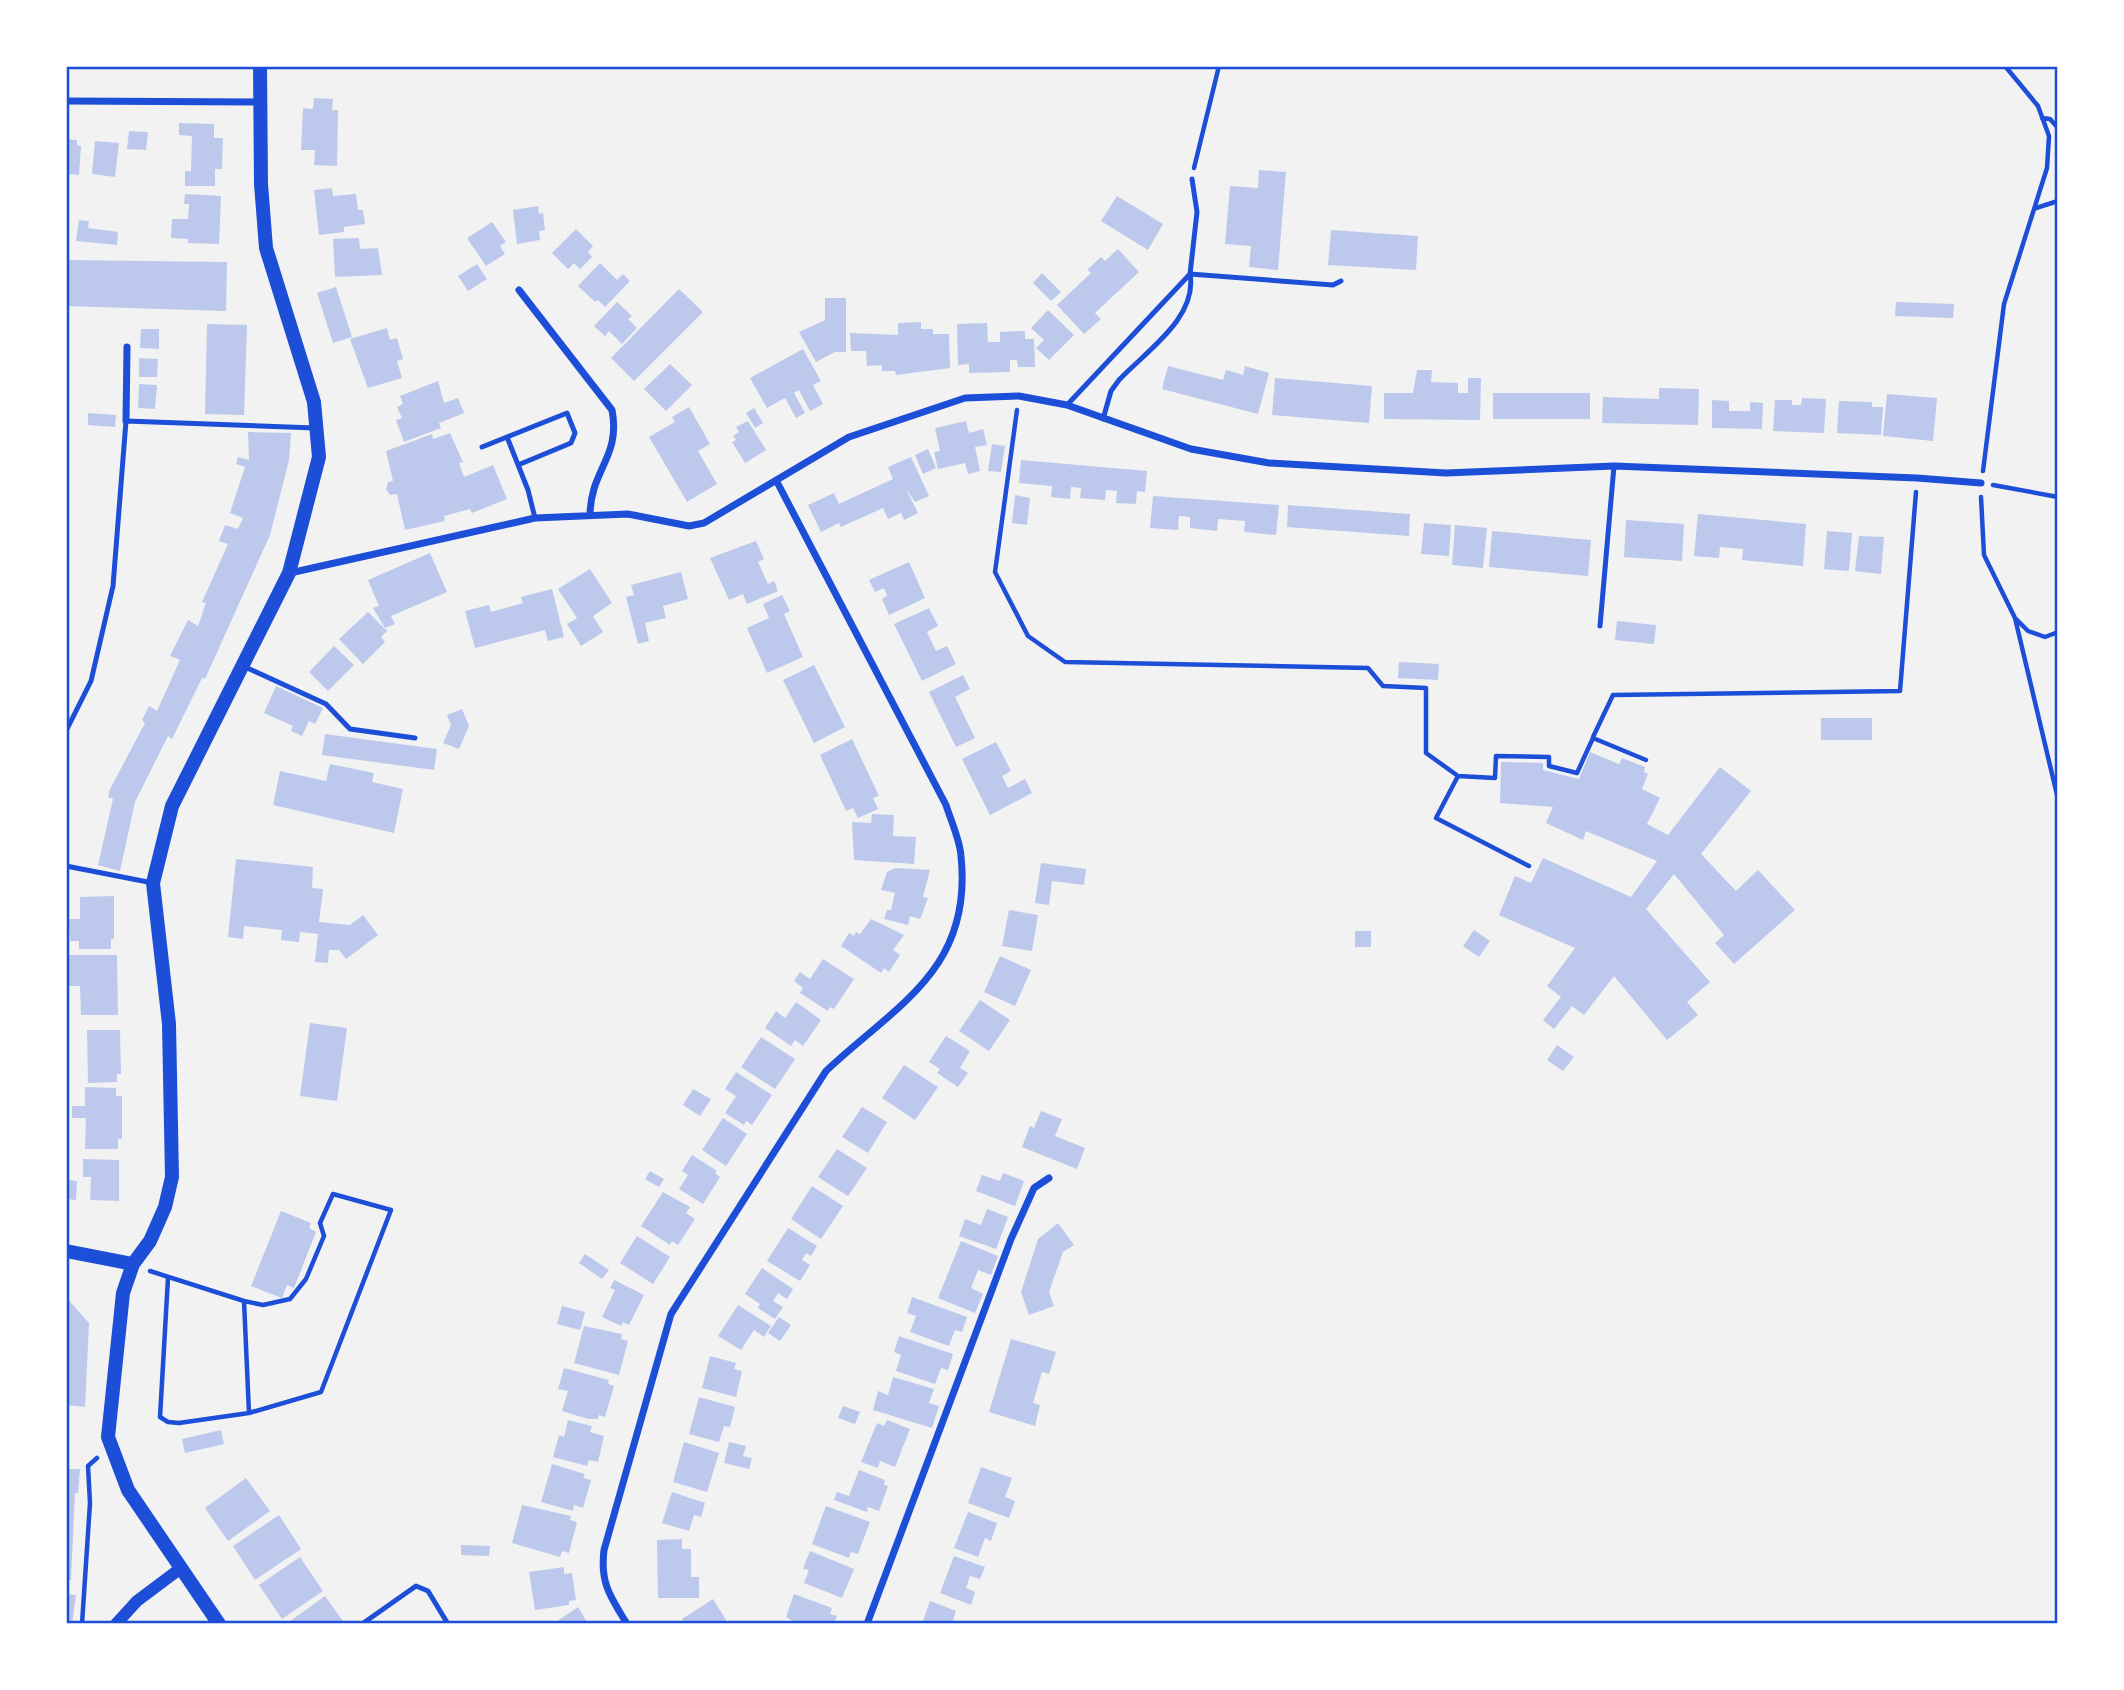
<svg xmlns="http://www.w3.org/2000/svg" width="2124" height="1690" font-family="'Archivo Narrow',sans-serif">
	<rect width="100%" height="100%" fill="#f2f2f2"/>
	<path fill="#bdc9ec" d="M314 98 333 99 332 110H338L337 166 314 165 315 150H301L303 108 313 109Z
		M179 123 214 124V138H223L222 169H215V186H185V171H191L192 136 179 135Z
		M129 131 148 132 146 150 127 149Z
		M66 139 77 140V145L81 146 79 175 66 174Z
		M95 141 119 143 115 177 92 174Z
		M1259 170 1286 172 1278 270 1249 267 1251 246 1225 244 1230 186 1258 188Z
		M332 188 333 196 356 194 358 210H363L365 224 344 227V232L319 235 314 190Z
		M185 194 221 196 219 244 188 243V239L171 238 172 219H188L189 204H184Z
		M1117 196 1163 224 1148 250 1101 221Z
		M538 206 539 214 543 213 545 230 539 231 540 240 517 244 513 210Z
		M79 220 89 221 88 228 118 232 117 245 76 241Z
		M492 222 506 242 500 246 505 254 486 266 467 238Z
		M576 229 593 246 588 252 592 257 580 269 574 263 568 269 552 253Z
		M1331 230 1418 236 1416 270 1328 265Z
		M359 238 360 249 378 248 382 275 335 277 333 239Z
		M1118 249 1139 272 1095 313 1101 319 1084 334 1057 305 1091 273 1087 270 1101 257 1105 261Z
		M66 260 227 262 226 311 66 306Z
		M600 263 617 280 623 274 630 281 605 307 598 300 595 302 578 286Z
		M477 264 487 279 468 291 458 276Z
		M1042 273 1061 292 1051 301 1033 283Z
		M336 287 352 337 333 343 317 293Z
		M679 289 703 312 634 381 611 358Z
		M825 298H846V352H835L816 362 799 332 825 320Z
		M617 302 632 316 628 319 637 328 622 344 609 331 605 336 594 326Z
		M1896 302 1954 304 1953 318 1895 316Z
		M1048 310 1074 335 1049 360 1036 348 1044 340 1031 328Z
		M921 322V329H933V334H949L950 368 896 375 895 371H882V365L867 366 866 351H851L850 333 898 335V323Z
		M987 323 988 342H1000V332L1025 331V339H1034L1035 367H1018L1017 360H1010V372L969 373V364L958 365 957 324Z
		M207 324 247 325 244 415 205 414Z
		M387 328 390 340 397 338 403 359 397 361 402 378 368 388 350 339Z
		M141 329H159V349L140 348Z
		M803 349 821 381 813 385 823 404 810 411 799 390 794 393 805 413 796 418 785 398 767 408 750 378Z
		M139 358 158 359 157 377H139Z
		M670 364 692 385 666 411 644 389Z
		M1168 366 1223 380 1226 370 1243 375 1245 366 1269 373 1258 414 1162 389Z
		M1417 370H1432L1431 382 1458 383V393H1468V378H1481L1480 420 1384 419V393H1413Z
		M1275 378 1372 386 1369 423 1272 415Z
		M438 381 444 403 458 398 464 413 439 423 441 428 404 442 396 420 402 418 397 407 403 404 400 396Z
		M139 384 157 385 155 409 138 408Z
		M1659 388 1699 389 1698 425 1602 423 1603 397 1659 399Z
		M1493 393H1590V419H1493Z
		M1887 394 1937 398 1933 441 1883 436Z
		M1802 398 1826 399 1824 433 1773 431 1775 400H1792V405H1801Z
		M1712 400 1729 401V411H1750V402L1763 403 1762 429 1712 428Z
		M1839 401 1872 402V407H1883L1881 435 1837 433Z
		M689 407 710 444 698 451 717 484 687 502 649 437 675 422 672 417Z
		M754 408 763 423 755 428 746 413Z
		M88 413 116 415 115 427 88 425Z
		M748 421 766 450 745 463 732 442 736 440 733 436 739 432 736 427Z
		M966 421 969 433 983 429 987 445 975 447 980 471 968 474 965 463 938 469 934 452 940 451 935 428Z
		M248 432 291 433 289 460 270 535 205 679 202 678 172 739 168 736 135 802 120 871 98 865 113 799 108 797 110 789 145 723 142 720 149 706 157 711 180 660 170 656 188 620 198 626 206 603 202 602 228 544 219 541 225 525 238 529 243 518 230 513 245 467 236 464 238 457 249 460Z
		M450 433 463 462 459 463 464 477 493 465 507 499 472 513 470 509 444 516 445 521 405 530 397 494 390 495 386 489 388 482 393 481 386 451 432 434 433 439Z
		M992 444 1005 446 1001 472 988 471Z
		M928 449 936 468 923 474 915 455Z
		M911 457 929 496 915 502 906 489 918 513 904 520 901 513 888 519 883 508 841 527 839 523 821 532 808 505 834 493 839 504 893 479 888 467Z
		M1021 460 1147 471 1145 492 1137 491 1136 504 1116 503 1117 491 1106 490 1105 500 1080 498 1081 488 1071 487 1070 499 1051 497 1052 486 1019 483Z
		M1015 495 1030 498 1027 525 1012 523Z
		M1153 496 1279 505 1276 535 1244 532 1245 521 1218 519 1217 531 1190 528V517L1179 516 1178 530 1150 528Z
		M1288 505 1410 514 1409 536 1287 527Z
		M1698 514 1806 524 1803 566 1742 560 1743 549 1720 547 1719 558 1694 556Z
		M1626 520 1684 524 1682 561 1624 557Z
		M1424 523 1451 525 1449 556 1421 554Z
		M1455 525 1487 528 1483 568 1452 565Z
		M1492 531 1591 540 1588 576 1489 567Z
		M1827 531 1852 533 1849 571 1824 569Z
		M1859 536 1884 537 1881 574 1855 571Z
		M756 541 764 559 758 562 768 584 774 581 778 591 747 604 743 594 729 600 710 558Z
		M430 553 447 592 391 616 395 624 385 628 373 608 379 606 368 580Z
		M909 562 925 598 889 615 882 599 887 596 884 588 875 592 869 580Z
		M590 569 612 603 593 616 603 632 581 646 567 624 577 618 558 589Z
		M681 572 688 599 663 606 666 618 645 623 649 641 638 644 626 597 634 595 631 585Z
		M552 589 564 637 548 641 545 630 475 648 465 611 489 605 491 612 523 603 521 597Z
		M782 595 790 611 784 614 803 657 767 673 747 628 769 618 763 604Z
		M929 608 938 626 927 632 936 651 947 646 956 664 922 681 894 624Z
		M368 612 387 631 381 637 385 642 363 664 339 639Z
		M1617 621 1656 625 1654 644 1615 640Z
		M334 646 354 665 328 691 309 672Z
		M1399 662 1439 664 1438 680 1398 678Z
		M814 665 845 727 814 743 783 680Z
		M963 675 970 689 955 697 975 738 956 747 929 692Z
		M276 686 323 708 315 724 309 721 302 736 291 731 293 726 264 713Z
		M462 709 469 726 459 749 443 743 451 725 447 715Z
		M1821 718H1872V740H1821Z
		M325 734 437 749 434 770 322 755Z
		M852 739 879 796 873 798 878 809 858 818 853 808 846 811 820 755Z
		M996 742 1011 771 1002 776 1008 788 1025 779 1032 793 990 815 962 759Z
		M1590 752 1619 764 1622 758 1645 767 1644 772 1648 774 1642 789 1660 798 1647 824 1668 835 1720 767 1751 791 1701 854 1736 891 1758 870 1795 910 1734 964 1715 943 1724 935 1674 874 1646 909 1710 982 1687 1002 1698 1015 1667 1040 1614 976 1584 1015 1572 1006 1554 1029 1543 1020 1561 997 1547 986 1575 948 1499 915 1515 876 1531 883 1543 858 1631 897 1657 861 1586 831 1583 840 1546 823 1553 807 1500 803 1501 762 1543 763V770L1579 779Z
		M330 764 374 773 372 782 403 789 394 833 273 805 280 771 326 781Z
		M872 814 894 815 893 836 916 837 914 864 854 860 852 822 871 823Z
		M236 859 313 867 312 888 323 889 319 922 350 925 363 915 378 935 346 959 339 950H329L328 963 315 962 318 934 300 932 299 942 281 940 282 930 244 926 243 939 228 937Z
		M1041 863 1086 869 1084 885 1052 881 1049 905 1035 903Z
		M895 868 930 870 923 897 928 898 924 909 920 919 910 916 908 925 884 919 887 910H891L895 893 881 890 887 872Z
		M114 896V939H111V949H79V941H70L69 919H80V897Z
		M1009 910 1038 915 1032 951 1002 946Z
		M871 919 904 935 893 950 900 955 889 972 884 968 881 973 841 946 849 933 854 936 856 932 860 934Z
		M1474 930 1490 941 1479 957 1463 946Z
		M1355 931H1371V947H1355Z
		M67 955H117L118 1015H81L80 986H68Z
		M1000 956 1031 970 1015 1006 984 992Z
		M823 959 854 979 834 1009 830 1007 828 1011 800 993 803 988 794 981 800 972 810 979Z
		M980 1000 1010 1020 989 1051 959 1031Z
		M796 1002 821 1020 803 1046 795 1040 791 1046 765 1028 776 1011 785 1018Z
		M310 1023 347 1028 337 1101 300 1096Z
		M87 1030H120L121 1074H117V1082L88 1083Z
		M946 1036 970 1051 960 1068 968 1073 958 1087 937 1073 940 1069 929 1062Z
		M761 1037 795 1059 775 1089 741 1067Z
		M1557 1045 1574 1057 1563 1071 1547 1060Z
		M904 1065 938 1087 915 1120 882 1098Z
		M736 1072 772 1095 752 1125 746 1121 744 1125 725 1113 736 1096 725 1089Z
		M85 1087 116 1088V1096H122V1139H118V1149H85L86 1118H72V1106H85Z
		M693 1089 711 1099 700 1116 683 1105Z
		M862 1107 887 1122 868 1153 842 1137Z
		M1041 1111 1062 1119 1055 1136 1085 1148 1077 1169 1022 1147 1030 1126 1034 1128Z
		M723 1118 747 1134 726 1166 702 1150Z
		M837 1149 867 1168 848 1196 818 1177Z
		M692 1155 717 1171 715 1173 720 1177 703 1204 679 1189 688 1175 682 1171Z
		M83 1159 119 1160V1201L90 1200 91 1177H83Z
		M650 1171 664 1179 659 1187 645 1179Z
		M1003 1173 1024 1181 1015 1206 976 1191 982 1175 1000 1181Z
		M67 1180 77 1181 76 1200 66 1199Z
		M812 1186 843 1206 821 1239 791 1219Z
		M663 1192 690 1207 686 1213 695 1219 678 1245 672 1241 670 1245 641 1226Z
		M987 1209 1008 1217 996 1249 959 1236 965 1219 981 1225Z
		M281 1211 311 1223 309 1228 316 1232 294 1288 287 1285 282 1298 251 1286Z
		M1058 1223 1074 1245 1063 1252 1049 1292 1054 1306 1029 1315 1021 1292 1038 1239Z
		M788 1228 817 1246 811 1256 806 1253 802 1260 810 1265 800 1281 767 1261Z
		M637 1236 670 1257 653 1284 620 1263Z
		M961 1241 998 1256 991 1275 978 1270 971 1288 983 1294 975 1313 938 1298Z
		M585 1254 609 1270 602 1279 579 1263Z
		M762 1268 793 1289 787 1299 778 1293 773 1301 783 1307 775 1319 758 1308 760 1304 745 1294Z
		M614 1280 644 1295 629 1325 623 1322 621 1326 602 1317 615 1290 610 1288Z
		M66 1297 89 1323 85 1407 66 1405Z
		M912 1297 967 1317 962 1332 955 1330 949 1346 910 1332 916 1316 907 1313Z
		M738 1305 771 1326 764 1337 754 1330 741 1350 718 1336Z
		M562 1306 585 1312 580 1330 557 1324Z
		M779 1317 791 1325 780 1341 768 1333Z
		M584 1326 622 1334 621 1339 628 1341 619 1375 574 1363Z
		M899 1336 953 1354 948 1370 941 1368 935 1384 896 1371 901 1355 894 1352Z
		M1011 1339 1056 1352 1049 1374 1042 1372 1033 1403 1040 1405 1035 1426 989 1412Z
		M710 1356 736 1363 734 1369 742 1371 736 1397 702 1388Z
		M564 1368 609 1380 608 1384 614 1386 605 1417 599 1415 598 1419H588L562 1411 568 1391 558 1389Z
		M893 1377 934 1389 929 1403 939 1406 932 1428 873 1410 878 1391 888 1395Z
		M699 1397 735 1407 730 1427 724 1426 719 1442 689 1434Z
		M843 1406 860 1412 855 1424 838 1418Z
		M568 1420 592 1426 590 1432 604 1436 598 1462 589 1460 587 1466 553 1457 559 1435 564 1437Z
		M887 1420 910 1429 895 1467 880 1461 878 1468 861 1462 877 1423 884 1426Z
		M221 1430 224 1444 185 1453 182 1439Z
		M684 1442 719 1453 707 1492 673 1482Z
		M729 1442 746 1446 743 1456 752 1458 749 1469 724 1463Z
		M552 1464 585 1474 583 1478 591 1480 583 1508 574 1505 573 1511 541 1502Z
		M981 1467 1012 1478 1005 1497 1015 1501 1009 1518 968 1503Z
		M66 1469H80L78 1493H75L71 1580H66Z
		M859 1470 885 1480 884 1485 888 1486 879 1511 868 1507 867 1512 834 1500 837 1492 849 1496Z
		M246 1478 270 1511 228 1541 205 1508Z
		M672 1492 705 1503 701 1517 694 1515 689 1531 662 1523Z
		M522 1505 571 1516 570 1520 577 1522 569 1553 562 1551 560 1557 512 1543Z
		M826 1506 870 1522 858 1554 851 1552 849 1558 812 1544Z
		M968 1512 997 1523 991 1541 985 1538 978 1557 954 1548Z
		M279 1515 301 1549 255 1580 233 1546Z
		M682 1539V1549H691V1577H699V1598H658L657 1540Z
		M461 1545 490 1546 489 1556 461 1555Z
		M810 1551 854 1569 842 1598 804 1583 809 1570 803 1569Z
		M954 1556 985 1567 980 1579 970 1576 966 1588 975 1592 971 1605 940 1593Z
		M300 1557 323 1591 282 1619 259 1585Z
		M564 1567V1574L572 1573 576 1600 569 1601V1605L535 1610 529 1572Z
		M66 1594 76 1595 72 1624H66Z
		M794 1594 832 1608 830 1614 837 1616 834 1624H798L786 1617Z
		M325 1596 345 1624H286Z
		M713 1599 726 1620 723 1624H684L682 1619Z
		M930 1601 956 1611 952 1624H922Z
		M578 1607 588 1624H553Z"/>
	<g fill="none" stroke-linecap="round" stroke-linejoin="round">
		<path stroke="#1d4ed8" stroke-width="4.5" d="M2042 118 2050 119 2058 128
			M1194 168 1219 66
			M2036 208 2058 201
			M1017 410 995 572 1028 636 1065 662 1368 668 1383 686 1426 688V753L1458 776 1495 778 1496 756 1549 757V766L1577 773 1593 738 1646 760
			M1983 471 2004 304 2047 168 2049 136 2038 106 2005 66
			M1993 485 2058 497
			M1981 497 1984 555 2015 618 2058 799
			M2016 619 2028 631 2045 637 2058 632
			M1593 737 1613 695 1900 691 1916 492
			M1458 776 1436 818 1529 866
			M150 1271 244 1301 249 1413 179 1423 168 1422 160 1417 168 1278
			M244 1301 263 1305 290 1299 306 1279 324 1236 320 1223 333 1194 391 1210 321 1392 249 1413
			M82 1624 90 1503 88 1466 97 1458"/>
		<path stroke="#1d4ed8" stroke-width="5" d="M1067 405 1190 274 1197 212 1192 179
			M1103 419 1111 391 1119 380C1145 352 1198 318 1190 274L1333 285 1341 281
			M507 437 567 413 575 433 571 443 518 465
			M482 447 507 437 528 490 535 518
			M1600 626 1614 466
			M243 666 326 704 350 729 415 738
			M66 731 91 681 113 586 126 421 315 428
			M66 866 153 883
			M362 1624 416 1586 428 1591 448 1624"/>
		<path stroke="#1d4ed8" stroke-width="7" d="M66 101 261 102
			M519 290 612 410C621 457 591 469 590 514
			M126 421 127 347
			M290 573 535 518 628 514 689 526 704 523 849 437 965 398 1019 396 1067 405 1191 449 1269 463 1446 473 1614 466 1917 478 1981 483
			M627 1624C610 1596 600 1583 604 1550L671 1314 826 1071C896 1005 973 970 961 856 960 840 951 821 946 805L776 480
			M867 1624 1011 1239 1034 1188 1049 1178"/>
		<path stroke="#1d4ed8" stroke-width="12" d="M116 1624 137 1601 181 1568"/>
		<path stroke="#1d4ed8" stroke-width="14" d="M66 1251 133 1264
			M219 1624 128 1490 108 1437 123 1293 133 1264 150 1241 165 1207 172 1177 169 1024 153 883 172 806 289 573 319 457 314 402 266 248 261 184 260 66"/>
	</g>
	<rect width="2124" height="1690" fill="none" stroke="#ffffff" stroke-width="136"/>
	<rect x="68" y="68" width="1988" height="1554" fill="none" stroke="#1d4ed8" stroke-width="2.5"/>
</svg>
